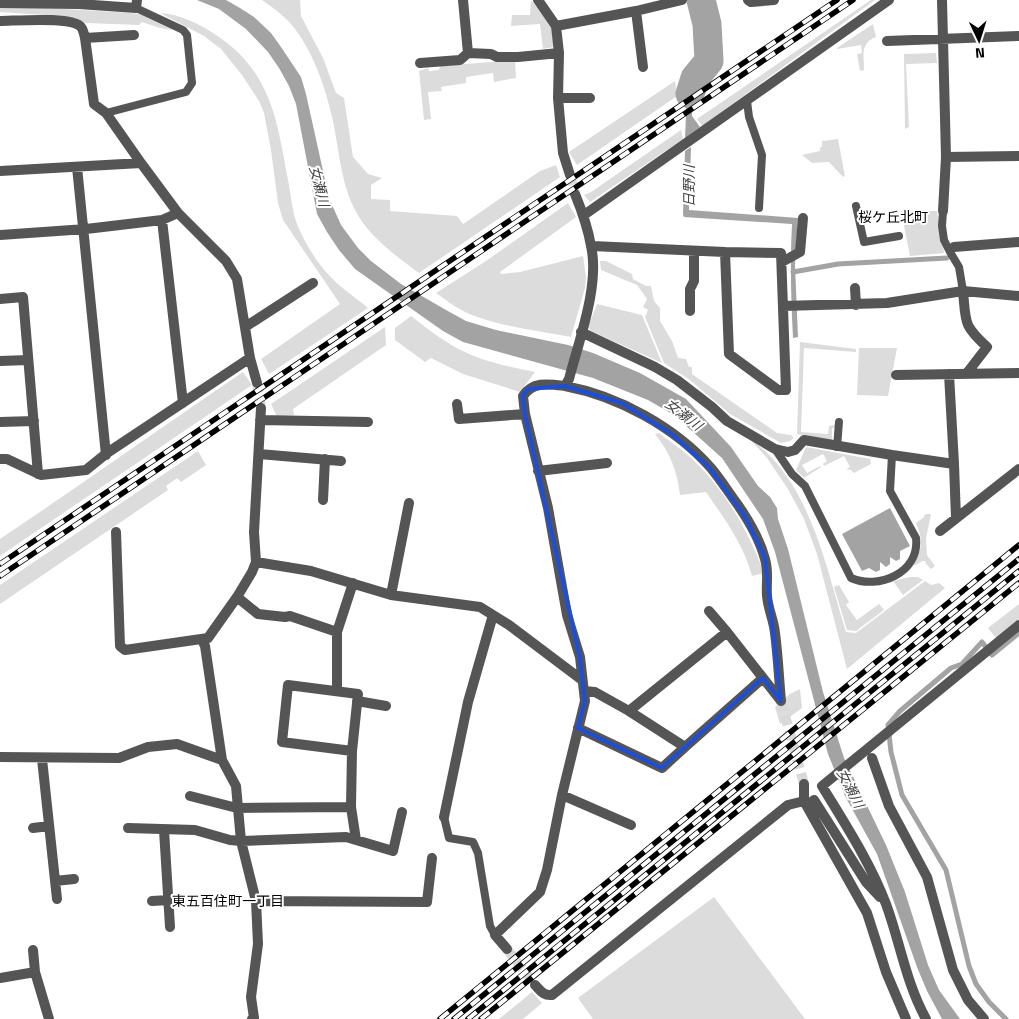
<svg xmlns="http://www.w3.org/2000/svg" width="1019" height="1019" font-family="'Titillium Web','Noto Sans JP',sans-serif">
	<rect width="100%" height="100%" fill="#fff"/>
	<path fill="#dcdcdc" d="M262 0H300L301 16 323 58 336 93 344 98 353 157 368 174 382 178 371 185V199L390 200V211L457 216 463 224 540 171 556 165 560 177 419 273C396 256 368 236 355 210 341 183 339 150 333 121 326 89 313 50 291 24 283 15 272 7 262 0Z
		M531 0 552 27 554 47 543 49 540 24 511 26 512 15H530Z
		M871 0H875L702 126 697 119Z
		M0 7H34L131 13 139 14 173 30 160 28 142 22 139 25 87 23 45 15 0 12Z
		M160 13C179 14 200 24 216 35 271 71 277 120 288 180 291 194 292 211 297 224 304 241 315 260 327 273 338 286 355 297 368 308L269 374 261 359 340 304 283 220 278 203 271 150 264 113 259 101 242 75 221 49 204 36Z
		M873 24 876 37C860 43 864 55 864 70L860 71 857 54 862 53 861 45 837 49V48Z
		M936 53 937 63 906 64 909 127 905 129 904 54Z
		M515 60 516 78 494 82 493 73 466 77V83L441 87 442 91 428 92 431 119 424 120 419 71 428 68 429 71 439 70 440 66Z
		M675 81 677 96 577 165 569 152Z
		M681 130 683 139 590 202 584 195 591 192Z
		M838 139 845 176 843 177 829 162 812 163 802 155 820 151V148L822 146V141Z
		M568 203 576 217 500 272 501 274 520 272 583 256 586 277 585 288 571 337C539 331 503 327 472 315 459 310 447 301 436 293L486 261Z
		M901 211H937L944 253 910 256Z
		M600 261H606L632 274 633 279 646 286H651L654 301 660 308V321L672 341 678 358 686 359 689 367H692V374L777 433 791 435 794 438 790 441 781 443 730 414 690 380 664 363 645 317 648 310 643 307 647 299 637 285 601 270Z
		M597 304 642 315 662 363 591 331 588 327Z
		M411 316C429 330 447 344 467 353 488 363 512 367 535 372L520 392 463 374 431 358 425 362 395 340V328Z
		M385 327 386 345 293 409 294 415 277 417 271 404Z
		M800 342 856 349V352L804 348 801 432 828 434 829 426 835 425 834 428H832V440L797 434Z
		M859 348H897L888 396 857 395Z
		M243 372 252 385 0 556V539C82 484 162 427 243 372Z
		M659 433C669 441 680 448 690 457 724 488 748 530 764 573L752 576C744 545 724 518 706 492L680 495C677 470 670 453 655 434Z
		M748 437C810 480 825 564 846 632L856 633 925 581 931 585 939 583 945 588 847 669 817 554 804 519 788 489 767 458Z
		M806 447 870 459 871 464 854 473 851 470 846 469 850 467 844 456 824 466 823 464 827 461 823 454 802 465 807 473 820 466 821 467 804 478 796 470Z
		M198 451 206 465 181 482 177 478 166 486 168 490 0 604V585Z
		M926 514H931L926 538 927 555 935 566 931 569 927 565 925 561H922L916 565H913C923 547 923 541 916 523L924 517V516Z
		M910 577H918L923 580 903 595 893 581Z
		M839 585 849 602 846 605 857 620 879 604 884 610 856 631 847 630 834 587Z
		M1019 604V619L996 638 988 628Z
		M800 689 802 708 780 724 775 707 790 694Z
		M714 897 805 1019H593L578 998Z
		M532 992 542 1003 523 1019H499Z"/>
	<path fill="#a3a3a3" d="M197 0H226L240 8 254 17 271 33 281 47 301 77 306 94 329 198 341 225 358 248 371 261 401 284 446 310 466 321 496 330 568 345 593 353 640 373 686 399 731 447 758 486 770 497 777 508 778 519 788 549 823 692 844 758 886 845 905 892 928 965 939 990 960 1019H942L927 991 917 967 877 854 845 796 828 754 775 552 763 519 722 458 674 415 648 400 593 378 463 342 443 331 355 269 339 250 327 232 317 214 296 104 289 86 279 68 268 52 246 29 219 9Z
		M705 61H713L712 65 702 73 692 112V116L700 127 685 138 687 93 690 78Z
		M691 147 689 210 798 218 795 265 798 337 793 338C791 299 790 262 792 224L684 217 683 215 685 151Z
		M890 508 910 546 900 551V559L896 561 890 557V564L886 567 880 562V570L876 572 869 568 862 571 842 534Z"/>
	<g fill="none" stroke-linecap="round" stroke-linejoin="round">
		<path stroke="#a3a3a3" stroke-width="5" d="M793 272 838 264 947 258
			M1006 1019 989 1002 976 984 969 966 946 870 902 795 891 752 888 725 900 711 951 668 962 664 982 642 992 655 1019 633"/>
		<path stroke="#a3a3a3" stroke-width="29" d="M690 94 695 78 709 61 707 24 701 0"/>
		<path stroke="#d9d9d9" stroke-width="10" stroke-dasharray="10 5" stroke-linecap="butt" d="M570 175 575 194
			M257 383 261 408
			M781 701 804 784
			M507 949 535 985"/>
		<path stroke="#555" stroke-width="8" d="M747 101 749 117 762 155 759 208
			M106 113 186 92 192 83 187 35 183 30 136 8
			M856 206 864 242 899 236
			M943 211 942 226 944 240 950 252 959 267 963 291
			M837 447 839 422
			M775 449 792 474 805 486 851 578C878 590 920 573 916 538L890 491 892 455
			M444 817 449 838 473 842 478 853 490 926 495 935"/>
		<path stroke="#555" stroke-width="10" d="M463 0 468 53
			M538 0 556 26 559 53 558 98 563 153 570 175
			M748 0 751 2 774 0
			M942 0 946 157 1019 156
			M0 3 79 4 136 8 137 0
			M636 11 643 67
			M0 21C15 21 72 16 81 27 83 29 84 34 85 38L94 104 106 113 141 163 178 213 226 261 237 279 250 358
			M556 26 636 11 682 0
			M85 38 134 35
			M887 41 1019 36
			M420 63 460 60 468 53 491 54 497 57H518L559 53
			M558 98H590
			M77 167 106 455
			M0 171 141 163
			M575 194C582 211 588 228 591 246 600 285 579 340 569 379L565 386C618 396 675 427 711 468 721 480 729 493 738 505 749 521 760 540 765 559 769 573 766 582 767 596 768 609 774 621 775 633 778 656 779 679 781 701
			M943 211 946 157
			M584 215 889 0
			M162 220 183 403
			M0 235 86 229 162 220 178 213
			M592 246 725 252
			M954 247 1019 242
			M725 252 781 253 786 390H778L729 354Z
			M782 262 800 252 803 218
			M855 288 856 305
			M963 291C966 323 963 325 987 347L967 373
			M0 299 23 297 38 474
			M783 306 887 303 963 291 1019 296
			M690 311V289L694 281V251
			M245 327 313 283
			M581 332 655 367 677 380 712 407 727 421 775 449 788 452 795 450 804 440 892 455 954 464 956 518
			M0 361 28 360
			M949 374 954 464
			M896 375 1019 373
			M457 404 459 419 525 414
			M260 420 368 422
			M0 422 34 421
			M259 454 341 461
			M0 459H7L41 475 86 470 107 453 250 358 257 383
			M538 471 607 463
			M323 500 325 459
			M940 531 1019 469
			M116 532 120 646 125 650 208 638 237 597 252 572 256 562 254 532 261 408
			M256 562 311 571 391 595 480 607 509 625 582 680
			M391 595 409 503
			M237 597 258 614 285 617 290 616 337 632
			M709 611 727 632
			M202 640 205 646 222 760 236 786 241 841 256 901 258 944 251 997 254 1018 252 1019
			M337 691V632L353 583
			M584 691 595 692 629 711 685 747 763 678
			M357 701 386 706
			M629 711 727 632 781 701
			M578 728 662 768 685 747
			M352 751 282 742 288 685 358 694 352 751 351 807 356 840
			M0 757 119 758 148 747 177 744 222 760
			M872 758 889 806 927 877 953 970 968 1000 984 1019
			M42 759 57 899
			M804 784V801L867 913 886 972 906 1019
			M562 795 631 825
			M190 796 237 808 351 807
			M814 800 866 882 880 897
			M444 817 468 702 493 615
			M33 828 49 826
			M128 828 195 830 230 840 241 841 346 837 393 851 402 812
			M164 830 170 927
			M55 881 74 879
			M152 901 169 900
			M256 901 427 902 432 858
			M507 949 495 935 540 892 547 870 562 795 585 701 580 657 567 615 548 508 525 414 523 396C533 381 549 384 565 386
			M33 950 35 972 49 1019
			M0 978 35 972
			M535 985C540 990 543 996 552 995L788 805 804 801 817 805
			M926 1019C906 983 900 942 886 904 870 862 845 824 822 786L1019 625"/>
		<defs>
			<path id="rail" d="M0 564 837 0
				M0 576 853 0
				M440 1019 1019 545
				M454 1019 1019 559
				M468 1019 1019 571
				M481 1019 1019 583"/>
		</defs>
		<use href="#rail" stroke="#000" stroke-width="5.5"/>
		<use href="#rail" stroke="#fff" stroke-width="4" stroke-dasharray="11" stroke-linecap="butt"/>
	</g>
	<path fill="none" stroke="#1d4ed8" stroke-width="4" stroke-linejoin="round" d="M565 386 622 403 672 434 710 468 745 516 765 557 781 701 763 678 662 768 578 728 585 701 580 657 525 414 523 396 528 389Z"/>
	<g text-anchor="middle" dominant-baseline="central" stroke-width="4" stroke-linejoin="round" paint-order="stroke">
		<g font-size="14" font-style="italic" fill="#444" stroke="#fff">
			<text transform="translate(320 186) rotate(76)">女瀬川</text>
			<text transform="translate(688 186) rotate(-90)">日野川</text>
			<text transform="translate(684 414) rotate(38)">女瀬川</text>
			<text transform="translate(851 788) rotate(63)">女瀬川</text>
		</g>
		<g font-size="14" fill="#000" stroke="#fff">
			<text x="893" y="216">桜ケ丘北町</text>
			<text x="228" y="900">東五百住町一丁目</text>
		</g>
	</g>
	<g transform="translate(979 40) rotate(176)" stroke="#ffffff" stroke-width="4" paint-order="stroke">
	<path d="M0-4L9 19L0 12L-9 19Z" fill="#000000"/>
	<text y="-8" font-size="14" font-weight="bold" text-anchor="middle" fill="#000000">N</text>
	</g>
</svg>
